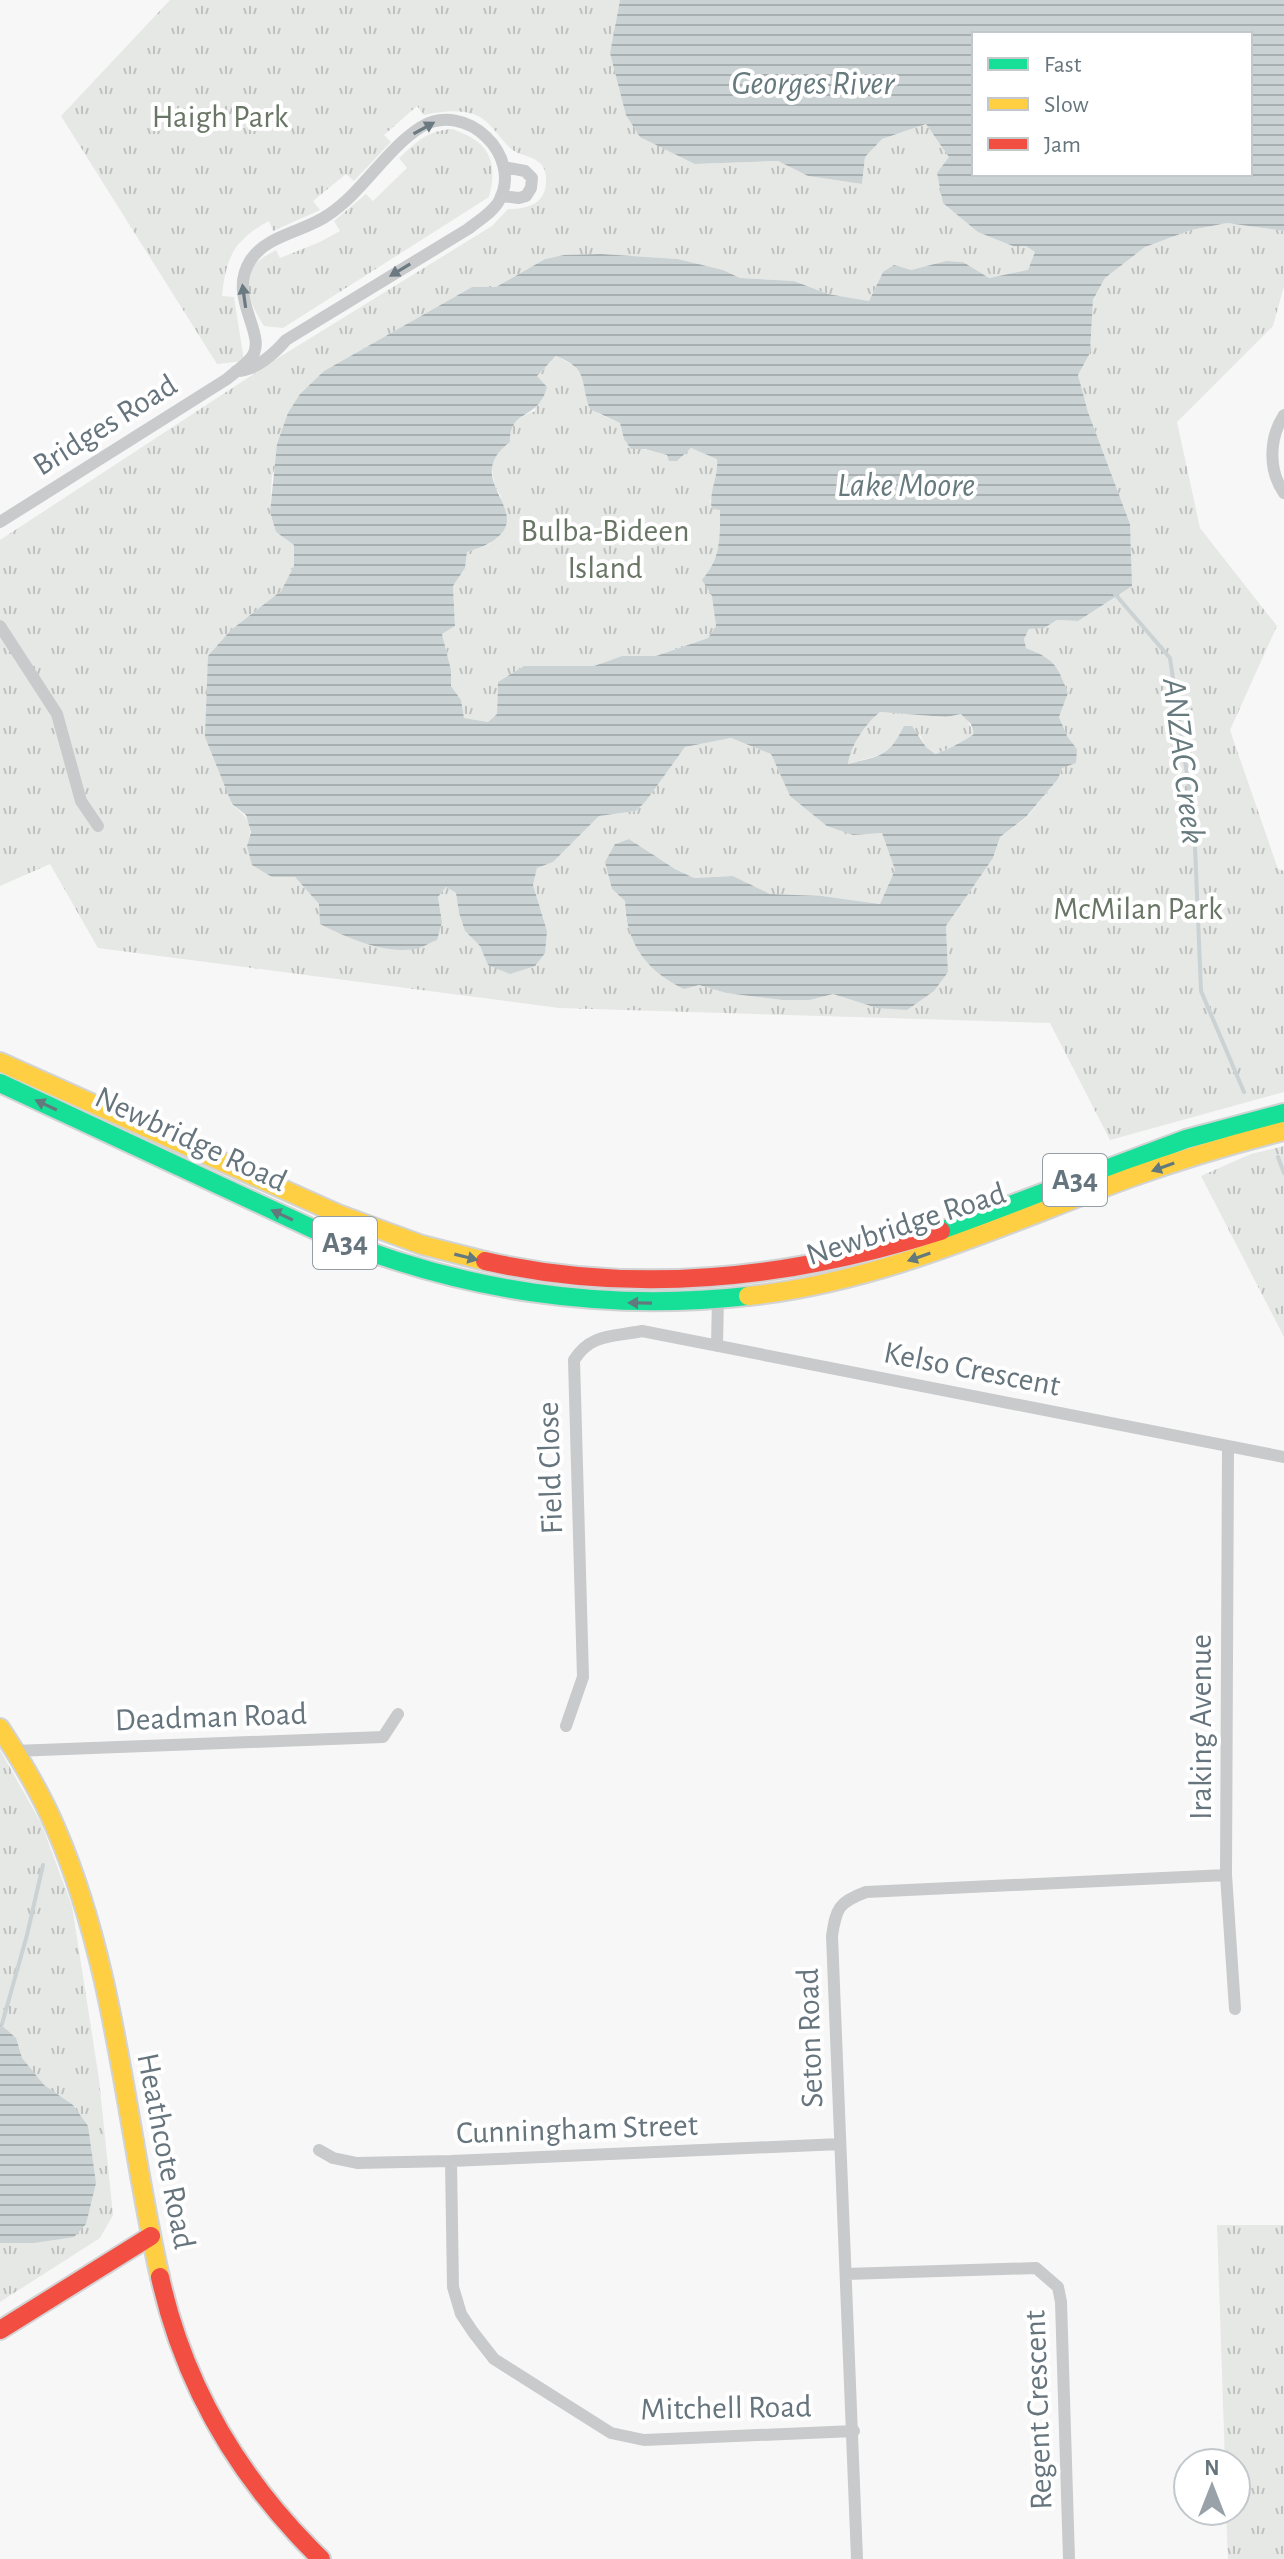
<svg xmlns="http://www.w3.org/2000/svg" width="1284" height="2559" font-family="'Alegreya Sans',sans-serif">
	<defs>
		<pattern id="park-tufts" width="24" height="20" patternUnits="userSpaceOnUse" patternTransform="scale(2)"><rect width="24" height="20" fill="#e6e8e5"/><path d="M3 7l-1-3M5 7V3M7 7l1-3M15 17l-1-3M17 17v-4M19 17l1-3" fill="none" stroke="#bec1bf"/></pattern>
		<pattern id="water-rules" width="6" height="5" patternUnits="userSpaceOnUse" patternTransform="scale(2)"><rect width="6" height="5" fill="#cad2d4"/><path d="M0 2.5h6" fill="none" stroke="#a8afb1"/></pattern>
	</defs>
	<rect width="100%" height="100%" fill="#f7f7f7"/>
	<path fill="url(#park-tufts)" d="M170 0H620L610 53 619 81 695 164 778 161 808 176 862 184 865 157 882 139 926 124 1013 246H1026L1036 252 1028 271 988 278 963 262 946 261 911 270 883 272 869 301 828 294 794 281 740 278 723 270 678 259 601 254 564 255 545 259 496 287H472L324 371 300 394 272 476 270 512 276 532 294 545V566L281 591 231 630V804C249 818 254 825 247 846L272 877H295L319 904 442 922 438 897 446 887 456 893 459 913 465 931 480 946 488 964 547 931 533 885 537 868 553 862 599 816 636 811 646 801 685 747 731 738 771 754 790 796 853 835 882 833 895 870 880 904 822 896 770 894 733 876 694 878 675 869 629 839 615 844 612 889 625 901 626 919 699 985 726 993 782 1000H810L833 994 877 1008 948 972 946 926 993 858 1000 837 1027 817 1058 779 1062 768 1077 749 1067 736 1059 717 1068 693C1057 665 1055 658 1026 648L1024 639 1030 628H1044L1057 620 1079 621 1130 524 1088 412 1078 375 1090 353 1093 301 1105 278 1145 247 1191 230 1227 223 1284 231V286L1273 326 1177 422 1200 528 1277 626 1230 730 1278 869 1284 871V1092L1110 1140 1050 1023 559 1008 98 948 50 864 0 886V540L278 358 492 226 508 209C527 209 546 204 546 181 546 174 545 169 541 164 532 155 518 156 509 147 497 135 489 119 473 114 456 109 440 112 424 115L417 106 384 135 391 142 354 181 346 174 313 201 320 210 273 231 269 221C234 240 226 257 222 296L234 297 244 361 217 364 61 116Z
		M452 129C488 141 499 160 489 197L283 328 264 326C253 309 240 284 254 265 259 259 269 254 276 250L280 258 320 242 340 231 334 221 366 194 373 201 407 168 399 158C418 141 426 131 452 129Z
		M557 356 574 366 583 376 586 398 599 414 620 423 624 439 631 448C647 449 663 452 677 461L691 448 718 458V466L710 502 720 509V544L710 571 716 627 708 638 656 656H622L594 666H524L498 682 497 714 488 722 463 718 461 700 451 686V670L442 634 455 626 453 586 465 568 467 552 490 544 501 496 495 487 491 463 499 450 510 442C510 424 518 417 535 411L537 376Z
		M880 712 946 717 961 714 967 719 974 734C967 739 943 752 935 754L926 747 920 735 895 744 887 753 847 764C851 745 865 724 880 712Z
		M1284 1146V1337L1201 1176 1251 1154Z
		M0 1750 41 1823 72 1906 99 2079 113 2215 100 2238 0 2302Z
		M1217 2225H1284V2559H1228L1226 2511H1236V2463H1225Z"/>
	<path fill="url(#water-rules)" fill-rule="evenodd" d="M620 0H1284V231L1227 223 1191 230 1145 247 1105 278 1093 300 1090 353 1078 375 1088 412 1130 524 1132 586 1078 621 1057 620 1044 628 1029 629 1024 639 1026 648C1055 659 1057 665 1068 693L1059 717 1067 736 1077 749 1076 763 1062 768 1058 779 1026 817 1000 837 993 858 946 926 948 972 934 991 907 1010 877 1008 833 994 810 1000H782L726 993 699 985 684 989C646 971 626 943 625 901L612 889 605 862 615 844 629 839 675 869 694 878 733 876 770 894 822 896 880 904 895 870 882 833 853 835 827 826 790 796 771 754 731 738 685 747 646 801 636 811 599 816 553 862 537 868 533 885 547 931 545 953 535 966 510 974 488 965 480 946 465 931 459 913 456 893 446 887 438 897 442 922 437 940C431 942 425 946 419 948 387 956 348 938 320 924L319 904 295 877H272L252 865 247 846 251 832 246 815 232 804 205 737 208 656 231 630 281 591 294 566V545L276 532 270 512 277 444 288 413 300 394 324 371 472 287H496L545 259 564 255 601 254 678 259 723 270 740 278 794 281 828 294 869 301 883 272 894 265 911 270 946 261 963 262 989 278 1028 270 1035 252 1026 246H1013L978 232 943 203 937 173 949 157 926 124 882 139 865 157 862 184 808 176 778 161 695 164 640 137 626 115 610 53ZM974 34H1250V174H974ZM556 356C591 370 579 382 590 409L620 423 624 439 631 449H645L667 455 669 461H677L691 448 717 459C719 476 708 493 712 509L720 510C720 538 721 558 702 580L712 596 716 626 708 638 656 656H622L594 666H524L498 682 497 714 488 722 464 718 461 700 451 686V670L442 634 455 626 453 586 465 568 467 552C475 549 484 547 491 542 539 513 458 480 510 442 510 408 538 421 547 387L537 376ZM880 712 946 717 961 714 971 724 974 734C967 739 944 752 935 754L926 747 912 726H904C888 758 881 755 848 764 850 746 866 723 880 712Z
		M0 2024 16 2038 22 2058 44 2085 73 2105 88 2126 96 2183 86 2224 74 2237 34 2243H0Z"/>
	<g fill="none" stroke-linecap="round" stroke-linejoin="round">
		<path stroke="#cad2d4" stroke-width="4" d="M1115 594 1170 658 1194 822 1201 991 1244 1092
			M1278 1157 1284 1173
			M2 2024 27 1935 43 1865"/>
		<defs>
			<path id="fast" d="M0 1083 324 1234C459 1291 603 1312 748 1296
				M941 1231 1186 1139 1284 1113"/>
			<path id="slow" d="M0 1062 338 1214 422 1245 485 1261
				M748 1296C883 1282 1006 1223 1132 1177 1182 1159 1232 1144 1284 1131
				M0 1728C21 1760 41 1793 56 1829 117 1970 126 2129 160 2277"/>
			<path id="jam" d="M485 1261C638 1296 793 1278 941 1231
				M160 2277C184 2386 241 2481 321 2559
				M0 2330 151 2236"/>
		</defs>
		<use href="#fast" stroke="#d2d3d4" stroke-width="22"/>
		<use href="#slow" stroke="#d2d3d4" stroke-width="22"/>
		<use href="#jam" stroke="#d2d3d4" stroke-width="22"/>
		<path stroke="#c8cacb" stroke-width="12" d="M501 196 519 198 526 196 531 188 532 178 525 171 504 167
			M1284 415C1269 438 1268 470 1284 493
			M0 522 227 379C234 373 244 366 250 359 271 337 226 299 250 261 266 235 304 232 328 215 364 191 385 150 421 127 465 100 524 155 499 201 493 212 478 221 468 229L286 340C275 353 254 372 236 371
			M0 626 57 714 81 801 98 826
			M717 1346 718 1297
			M1228 1446 1226 1875 1235 2009
			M566 1726 583 1677 574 1360C591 1333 613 1337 642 1331L1284 1457
			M14 1751 383 1737 398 1714
			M319 2150 333 2158 357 2163 451 2161 840 2144
			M451 2161 453 2287 461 2314 473 2332 494 2359 611 2433 644 2440 854 2431
			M846 2274 1036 2268 1058 2287 1061 2302 1069 2559
			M857 2559 832 1936C836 1908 839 1902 866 1892L1226 1875"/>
		<use href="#fast" stroke="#16e098" stroke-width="18"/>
		<use href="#slow" stroke="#ffcf43" stroke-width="18"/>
		<use href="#jam" stroke="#f24e42" stroke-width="18"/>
	</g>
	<defs><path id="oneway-solid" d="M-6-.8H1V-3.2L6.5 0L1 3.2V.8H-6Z" transform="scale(2)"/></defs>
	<g fill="#6b7981">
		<use href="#oneway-solid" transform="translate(424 128) rotate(-29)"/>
		<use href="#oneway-solid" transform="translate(400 270) rotate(149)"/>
		<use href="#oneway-solid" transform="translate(244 296) rotate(-98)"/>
	</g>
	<g fill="#627a7e">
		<use href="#oneway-solid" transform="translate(46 1105) rotate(-155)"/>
		<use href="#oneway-solid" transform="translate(1163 1167) rotate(160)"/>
		<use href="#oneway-solid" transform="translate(282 1215) rotate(-155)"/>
		<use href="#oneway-solid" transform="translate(466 1257) rotate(14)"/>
		<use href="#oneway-solid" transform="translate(919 1257) rotate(161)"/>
		<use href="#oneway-solid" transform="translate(640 1303) rotate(-179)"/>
	</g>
	<g text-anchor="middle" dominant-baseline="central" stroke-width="8" stroke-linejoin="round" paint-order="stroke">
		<g fill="#fff" stroke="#949ea4" stroke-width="2">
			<rect x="1043" y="1154" width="64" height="52" rx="6"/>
			<rect x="313" y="1217" width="64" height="52" rx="6"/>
		</g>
		<g font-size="30" font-weight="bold" fill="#66757d">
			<text x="1075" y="1180">A34</text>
			<text x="345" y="1243">A34</text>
		</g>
		<g font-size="32" fill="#697665" stroke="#fff">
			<text x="220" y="117">Haigh Park</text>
			<text x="605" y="531">Bulba-Bideen<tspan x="605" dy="37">Island</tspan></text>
			<text x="1138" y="909">McMilan Park</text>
		</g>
		<g font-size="32" fill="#66757d" stroke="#fff">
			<text transform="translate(105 425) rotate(-32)">Bridges Road</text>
			<text transform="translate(191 1139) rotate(25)">Newbridge Road</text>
			<text transform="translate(906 1224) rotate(-18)">Newbridge Road</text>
			<text transform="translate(972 1369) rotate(11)">Kelso Crescent</text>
			<text transform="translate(550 1468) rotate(-92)">Field Close</text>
			<text transform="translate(211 1717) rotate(-2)">Deadman Road</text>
			<text transform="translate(1201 1727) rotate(-90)">Iraking Avenue</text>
			<text transform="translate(810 2038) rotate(-92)">Seton Road</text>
			<text transform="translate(577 2129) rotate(-2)">Cunningham Street</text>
			<text transform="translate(166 2151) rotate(79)">Heathcote Road</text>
			<text transform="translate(726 2408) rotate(-1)">Mitchell Road</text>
			<text transform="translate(1038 2410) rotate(-92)">Regent Crescent</text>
		</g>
		<g font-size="34" font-style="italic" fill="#677a7e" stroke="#fff">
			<text x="813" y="84">Georges River</text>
			<text x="906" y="486">Lake Moore</text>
			<text transform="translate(1183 761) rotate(83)">ANZAC Creek</text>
		</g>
	</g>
	<rect x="972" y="32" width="280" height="144" fill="#ffffff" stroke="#c2c8cb" stroke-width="2"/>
	<rect x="988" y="58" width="40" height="12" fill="#16e098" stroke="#c2c8cb" stroke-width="2"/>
	<text x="1044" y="72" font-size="24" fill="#66757d">Fast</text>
	<rect x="988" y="98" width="40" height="12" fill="#ffcf43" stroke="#c2c8cb" stroke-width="2"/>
	<text x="1044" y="112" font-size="24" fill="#66757d">Slow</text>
	<rect x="988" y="138" width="40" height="12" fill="#f24e42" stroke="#c2c8cb" stroke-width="2"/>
	<text x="1044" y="152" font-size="24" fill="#66757d">Jam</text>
	<g transform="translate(1212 2487)"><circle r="38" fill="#ffffff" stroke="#c2c8cb" stroke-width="2"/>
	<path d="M0-6L14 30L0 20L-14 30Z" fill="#99a2a8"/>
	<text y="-12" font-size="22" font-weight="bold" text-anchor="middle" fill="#66757d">N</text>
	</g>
</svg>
